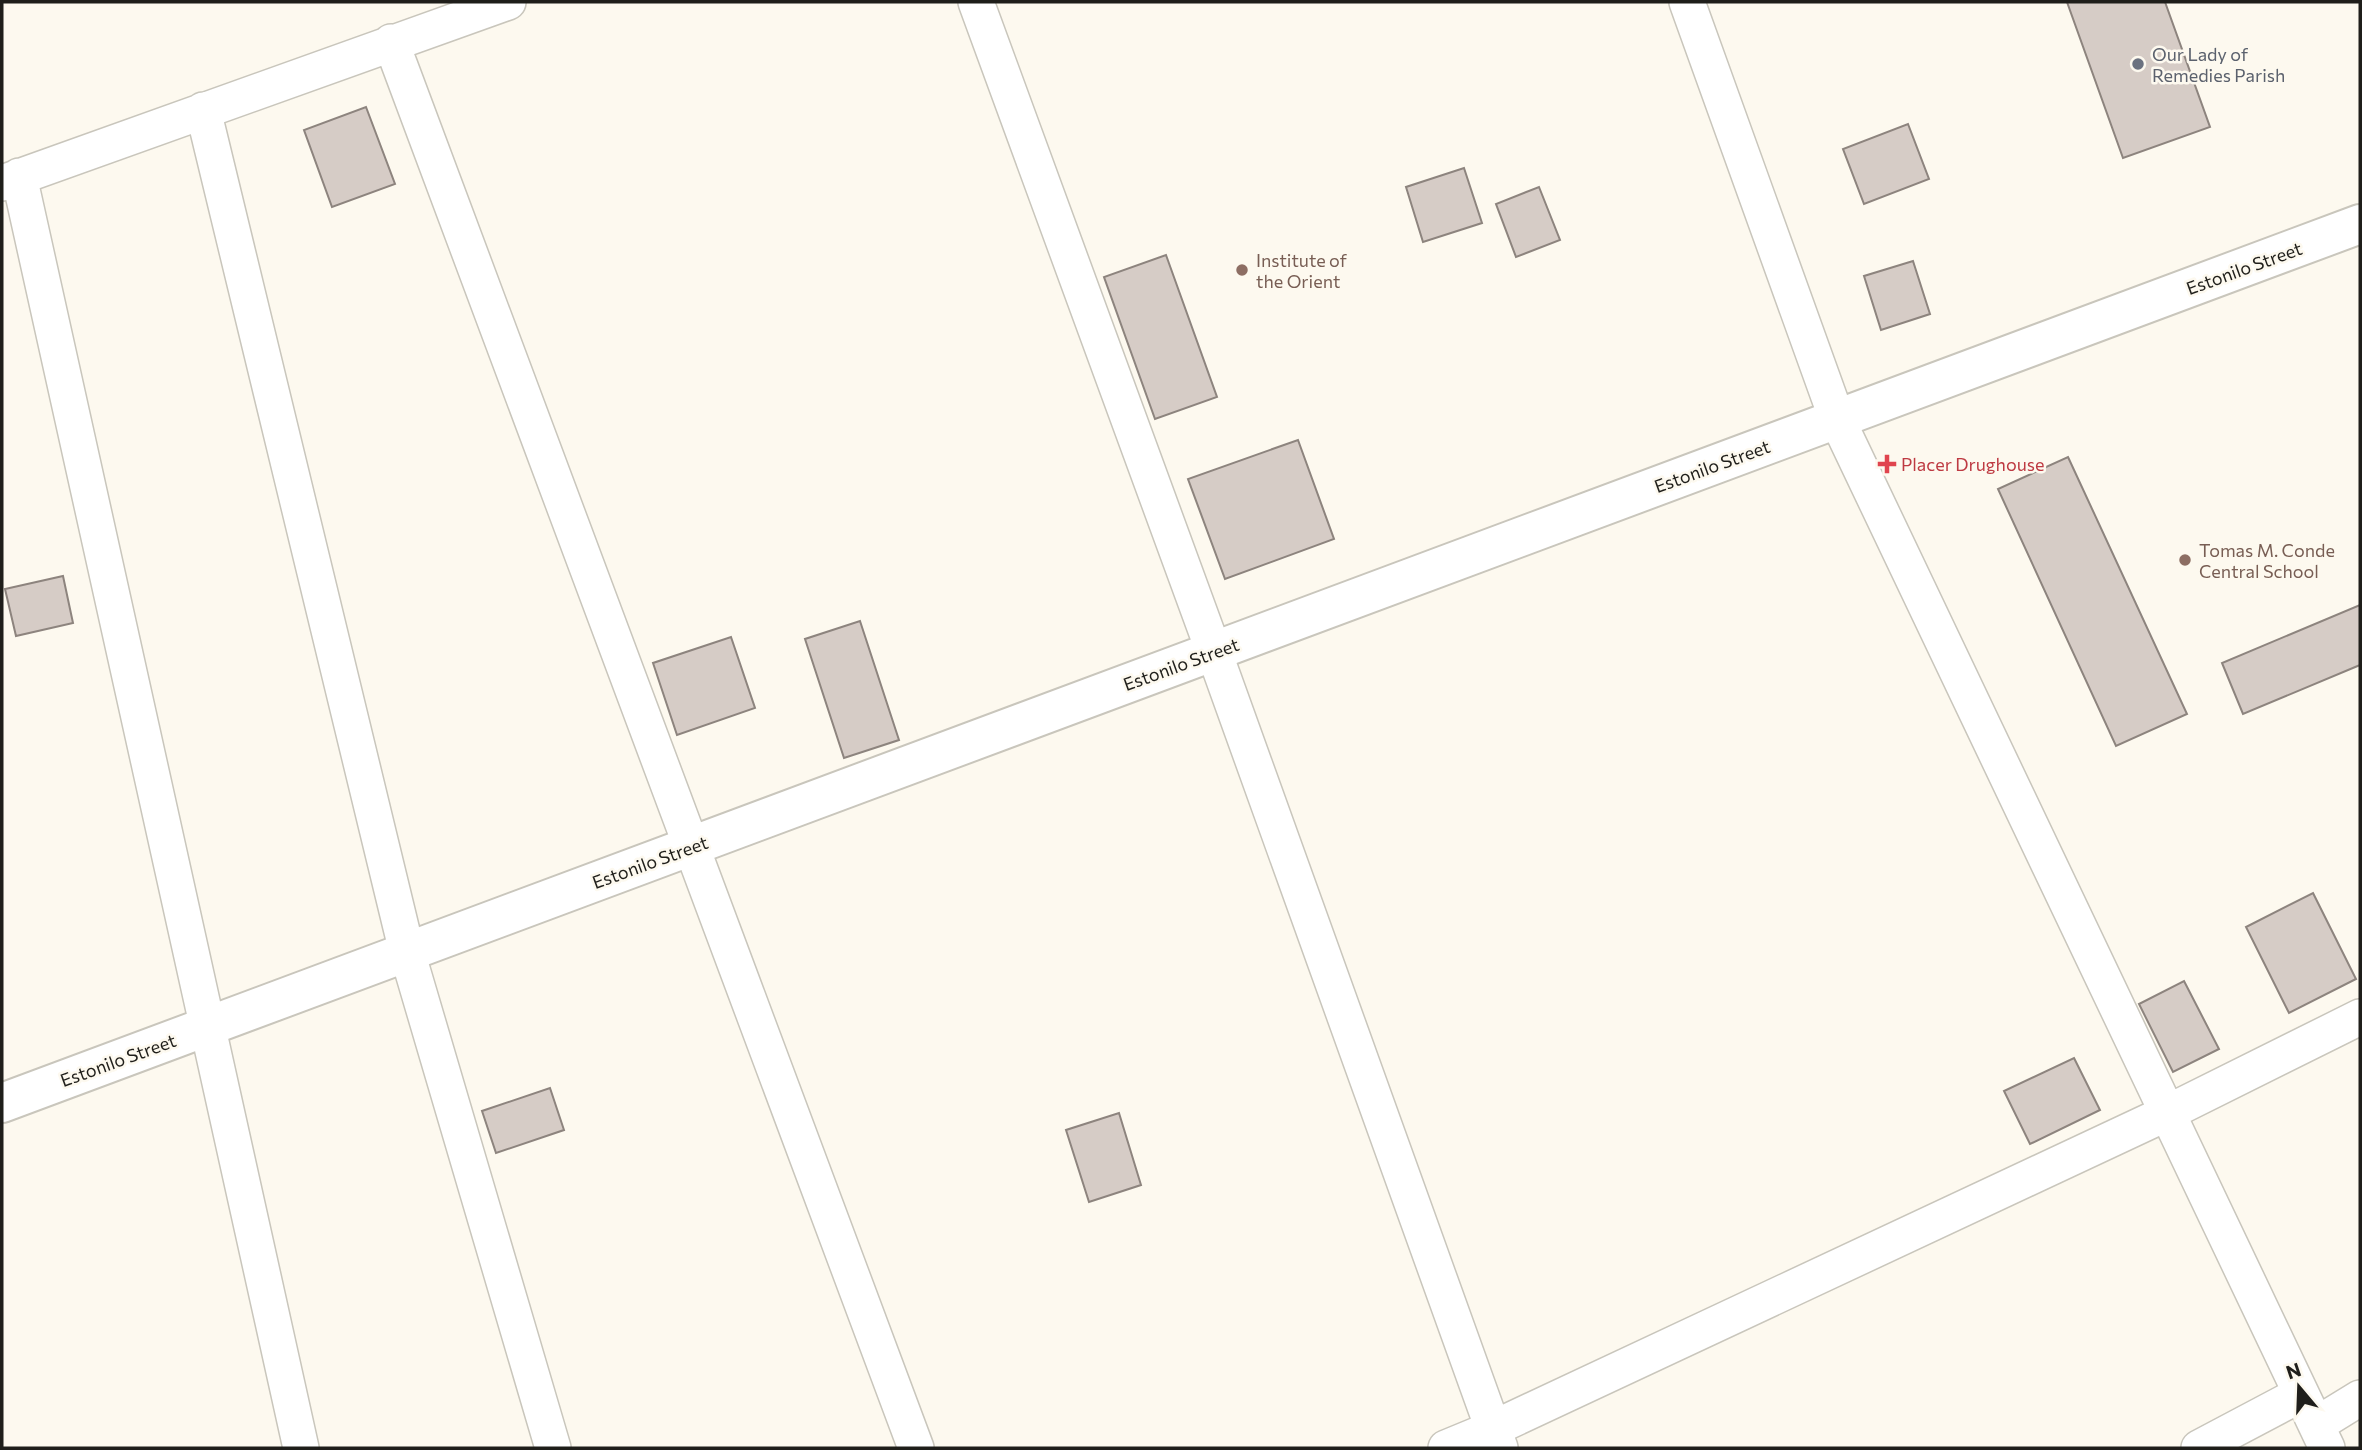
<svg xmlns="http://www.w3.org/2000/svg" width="2362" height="1450" font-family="Commissioner,sans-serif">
	<rect width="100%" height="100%" fill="#fdf9ef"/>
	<path fill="#d6ccc6" stroke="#8d847e" stroke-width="2" d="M2067 2H2165L2210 127 2123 158Z
		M366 107 395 184 332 207 304 130Z
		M1908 124 1929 179 1864 204 1843 149Z
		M1464 168 1482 223 1423 242 1406 187Z
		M1539 187 1560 240 1516 257 1496 204Z
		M1166 255 1217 397 1155 419 1104 277Z
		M1913 261 1930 314 1881 330 1864 276Z
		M1298 440 1334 539 1225 579 1188 479Z
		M2068 457 2187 714 2116 746 1998 489Z
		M63 576 73 623 16 636 5 589Z
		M2360 605V665L2243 714 2222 663Z
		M860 621 899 740 844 758 805 639Z
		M731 637 755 708 677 735 653 663Z
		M2313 893 2356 979 2289 1013 2246 927Z
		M2184 981 2219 1049 2173 1072 2139 1004Z
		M2074 1058 2100 1110 2030 1144 2004 1091Z
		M550 1088 564 1130 496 1153 482 1111Z
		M1119 1113 1141 1185 1089 1202 1066 1130Z"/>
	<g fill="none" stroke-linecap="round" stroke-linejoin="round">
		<defs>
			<path id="street" d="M976 2 1214 652 1500 1448
				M1687 2 1837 419 2327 1448
				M391 42 916 1448
				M203 110 407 952 553 1448
				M19 176 301 1448
				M2 183 508 2
				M2316 1425 2360 1398
				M1446 1448 1492 1429 2167 1113 2360 1017
				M2199 1448 2301 1394"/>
			<path id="secondary" d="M2 1103 2360 224"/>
		</defs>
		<use href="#street" stroke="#c9c6bc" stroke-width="38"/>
		<use href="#secondary" stroke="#c9c6bc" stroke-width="42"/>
		<use href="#street" stroke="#fff" stroke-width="35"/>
		<use href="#secondary" stroke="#fff" stroke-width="38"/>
	</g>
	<circle fill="#6b7280" stroke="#fdf9ef" stroke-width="2.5" cx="2138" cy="64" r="7"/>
	<g fill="#8d6e63" stroke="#fdf9ef" stroke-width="2.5">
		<circle cx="1242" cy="270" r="7"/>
		<circle cx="2185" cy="560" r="7"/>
	</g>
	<path fill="#e0444e" stroke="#fdf9ef" stroke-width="2.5" d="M1883.5 453.5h7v7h7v7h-7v7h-7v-7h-7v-7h7z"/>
	<g text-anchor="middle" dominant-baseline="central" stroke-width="5" stroke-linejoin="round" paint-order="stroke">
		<g font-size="18" fill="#5b616d" stroke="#fdf9ef" text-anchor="start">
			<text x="2152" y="54">Our Lady of<tspan x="2152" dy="21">Remedies Parish</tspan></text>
		</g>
		<g font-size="18" fill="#785e54" stroke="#fdf9ef" text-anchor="start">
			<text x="1256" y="260">Institute of<tspan x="1256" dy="21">the Orient</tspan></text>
			<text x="2199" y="550">Tomas M. Conde<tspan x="2199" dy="21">Central School</tspan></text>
		</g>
		<g font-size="18" fill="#1f1e1a" stroke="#fdf9ef">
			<text transform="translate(2244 268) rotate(-20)">Estonilo Street</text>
			<text transform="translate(1712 466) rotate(-20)">Estonilo Street</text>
			<text transform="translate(1181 664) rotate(-20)">Estonilo Street</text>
			<text transform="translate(650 862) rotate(-20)">Estonilo Street</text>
			<text transform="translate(118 1060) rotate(-20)">Estonilo Street</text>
		</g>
		<g font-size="18" fill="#be3a42" stroke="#fdf9ef" text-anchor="start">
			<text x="1901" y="464">Placer Drughouse</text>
		</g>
	</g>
	<rect width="2362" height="1450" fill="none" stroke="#1f1e1a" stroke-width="7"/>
	<g transform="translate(2299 1387) rotate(341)" stroke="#fdf9ef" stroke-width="5" paint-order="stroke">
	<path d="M0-5L12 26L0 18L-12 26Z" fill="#1f1e1a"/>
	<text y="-10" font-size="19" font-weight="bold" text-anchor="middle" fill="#1f1e1a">N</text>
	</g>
</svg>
